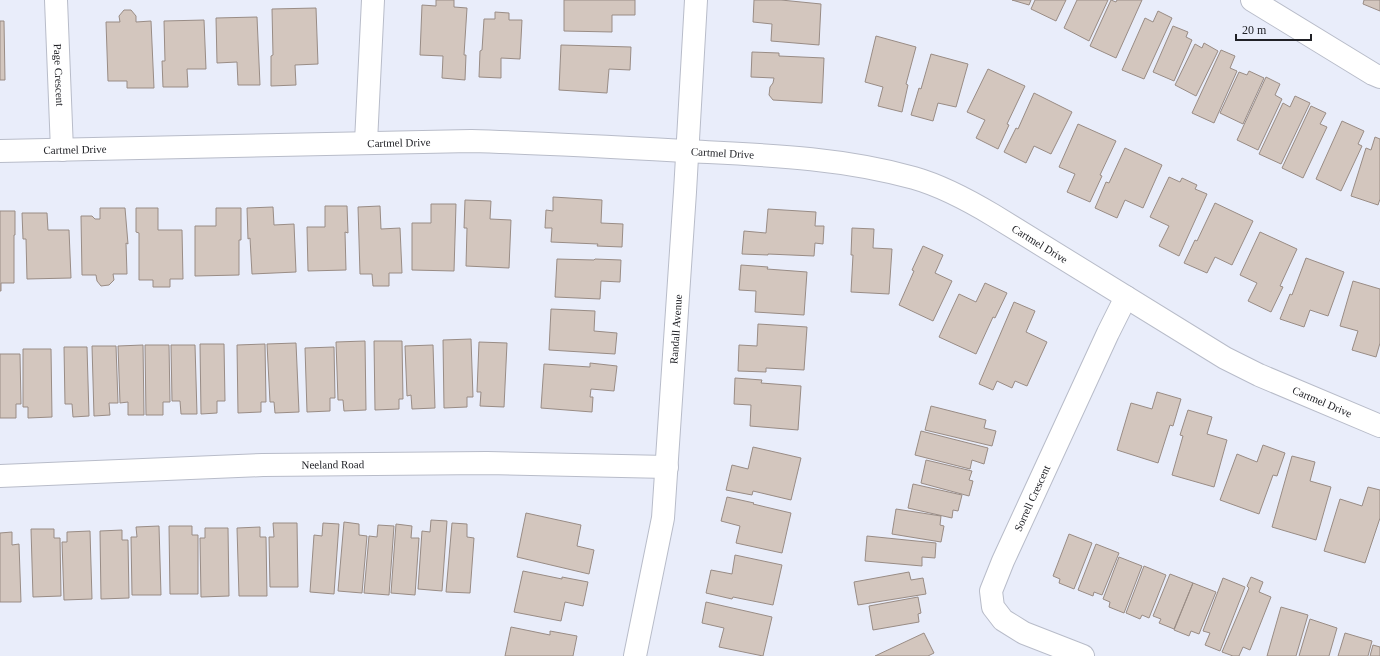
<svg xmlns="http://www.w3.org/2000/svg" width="1380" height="656" font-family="'Times New Roman',serif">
	<rect width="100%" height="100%" fill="#e9edfa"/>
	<path fill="#d3c6be" stroke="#998c85" d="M436 0H454V7L467 8 464 55H466L465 80 442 78 443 56 420 55 422 5 436 6Z
		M564 0H635V15H612V32L564 31Z
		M754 0H781L821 4 819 45 771 41 772 24 753 22Z
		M1012 0H1031L1029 5Z
		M1035 0H1066L1056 21 1031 9Z
		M1077 0H1108L1089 41 1064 28Z
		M1111 0 1116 2 1117 0H1142L1116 58 1090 46Z
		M1364 0H1380V11L1363 4Z
		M316 8 318 64 295 65 296 85 271 86V56L273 55 272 9Z
		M124 10H131L136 16V22L151 21 154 88H127V81H108L106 22H120L119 16Z
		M1158 11 1172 18 1144 79 1122 70 1145 18 1153 22Z
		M495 12 509 13V20H522L520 59 501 58V78L479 77 480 51 482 50 484 19H495Z
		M257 17 260 85H238L237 62 217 63 216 18Z
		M204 20 206 69H187L188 87H163L162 61H165L164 21Z
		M0 21H4L5 80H0Z
		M1173 26 1188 32 1186 37 1192 40 1174 81 1153 72Z
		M876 36 916 47 906 84 908 85 902 112 878 106 883 87 865 82Z
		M1204 43 1218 51 1196 96 1175 85 1195 44 1202 48Z
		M561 45 631 47 630 70 609 69 607 93 559 90Z
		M1221 50 1235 56 1230 68 1237 71 1214 123 1192 113Z
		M752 52 779 53V56L824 58 822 103 773 100 769 95 770 87 773 83 774 78 751 77Z
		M931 54 968 64 956 107 938 103 933 121 911 115 919 88 921 89Z
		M988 69 1025 86 1007 124 1009 125 998 149 976 138 985 120 967 112Z
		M1249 71 1264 78 1243 124 1220 113 1239 72 1247 75Z
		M1266 77 1280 84 1275 95 1282 99 1258 150 1237 140Z
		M1034 93 1072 112 1051 154 1034 146 1026 163 1004 152 1016 128 1018 129Z
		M1295 96 1310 103 1281 164 1259 154 1283 103 1290 107Z
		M1311 106 1326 113 1320 124 1327 127 1303 178 1282 168Z
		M1342 121 1364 131 1358 144 1362 146 1341 191 1316 179Z
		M1078 124 1116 141 1100 175 1102 176 1090 202 1067 192 1075 174 1059 167Z
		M1375 137 1380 139V199L1378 205 1351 196 1366 148 1371 150Z
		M1125 148 1162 165 1143 208 1125 200 1117 218 1095 208 1106 182 1109 183Z
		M1169 177 1180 182 1182 178 1197 185 1195 189 1207 194 1179 256 1159 246 1169 226 1150 217Z
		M553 197 602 200 601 223 623 224 622 247 597 246 598 244 551 242 552 228H545L546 210 553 211Z
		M465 200 491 201 490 219 511 220 509 268 466 266 467 228H464Z
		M1215 203 1253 221 1232 265 1215 257 1207 273 1184 263 1195 240 1197 241Z
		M431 204H456L454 271 412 270V223H431Z
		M325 206H347L348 233 345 232 346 270 308 271 307 227H325Z
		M380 206 381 229 400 228 402 273H389V286H373L372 274H360L358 207Z
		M273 207 274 225 294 224 296 272 252 274 250 238 248 239 247 208Z
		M100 208H125L128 244 126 243 127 274H113L114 280 109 285 101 286 97 281 96 275H82L81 216H92L95 219H100Z
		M136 208H158V230H182L183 279H170V287H153V280H139V233L136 232Z
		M216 208H241V240H239V275L195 276V226H216Z
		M768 209 816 212 815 226H824L823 244 815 243 814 256 768 254V255L742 254 744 231 766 233Z
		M0 211H15V235H14V283H1V291H0Z
		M22 213H47L48 230H69L71 278 27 279 26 239H23Z
		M852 228 874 229 873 248 892 249 889 294 851 292 853 255H851Z
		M1260 232 1297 249 1280 286 1283 287 1271 312 1248 301 1257 283 1240 275Z
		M923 246 943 255 935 273 952 281 933 321 899 305 914 271 912 270Z
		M1306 258 1344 272 1328 316 1310 310 1304 327 1280 319 1290 294 1292 295Z
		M557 259 594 260 595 259 621 260 620 282 601 281 600 299 555 297Z
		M741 265 768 267 767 269 807 272 804 315 755 312 756 291 739 290Z
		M1353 281 1380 289V343L1376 357 1352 350 1358 331 1340 326Z
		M985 283 1007 293 995 318 993 317 976 354 939 337 959 294 976 302Z
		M1014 302 1035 311 1026 332 1047 342 1027 386 1015 381 1012 388 997 381 993 390 979 384Z
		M551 309 595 311 594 331 617 333 615 354 549 350Z
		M758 324 807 327 804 370 766 368V372L738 371 739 345 757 346Z
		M471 339 473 397H467V407L444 408 443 340Z
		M365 341 366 410 344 411 343 400H338L336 342Z
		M374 341H402L403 399H399V409L375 410Z
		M479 342 507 343 504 407 480 406 481 392H477Z
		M296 343 299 412 275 413 274 402H270L267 344Z
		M200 344H224L225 401H217V413L201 414Z
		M265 344 266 402H261V412L238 413 237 345Z
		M143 345 144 415H128V402L120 403 118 346Z
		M145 345H169L170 402H163V415H146Z
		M171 345H195L197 414H181L180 401H172Z
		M433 345 435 408 412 409 411 395 407 396 405 346Z
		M92 346H116L118 403H109L110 415 94 416Z
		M64 347H87L89 416 73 417 72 404H65Z
		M334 347 335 398H330V411L307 412 305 348Z
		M23 349H51L52 417 28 418V407H23Z
		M0 354H20L21 404H16V418H0Z
		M590 363 617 366 614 391 591 389 590 397H593L592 412 541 408 544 364 590 367Z
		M735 378 762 380 761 383 801 386 798 430 750 426 751 405 734 404Z
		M1157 392 1181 399 1173 426 1170 425 1158 463 1117 450 1131 403 1152 409Z
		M931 406 986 420 984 428 996 431 992 446 925 430Z
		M1188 410 1212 417 1207 434 1227 440 1214 487 1172 475 1183 436 1180 435Z
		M921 431 988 448 984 464 972 460 970 469 915 455Z
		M1263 445 1285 453 1277 476 1273 475 1259 514 1220 500 1237 454 1257 462Z
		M753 447 801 458 791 500 753 491 752 495 726 490 732 465 748 469Z
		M1292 456 1315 462 1310 481 1331 487 1316 540 1272 527Z
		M926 460 972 471 969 480 973 481 969 496 921 483Z
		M913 484 962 495 958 511 953 510 952 518 908 508Z
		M1368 487 1380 490V518L1365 563 1324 551 1340 499 1362 506Z
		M727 497 754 503 753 504 791 513 782 553 736 543 740 526 721 521Z
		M896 509 941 516 940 525 944 526 941 542 892 534Z
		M526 513 581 525 577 546 594 550 589 574 517 557Z
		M431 520 447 521 442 591 418 589 422 531 430 532Z
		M344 522 359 524V535L367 536 362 593 338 591Z
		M273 523H297L298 587H270L269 537H274Z
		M323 523 339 524 334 594 310 592 314 535 322 536Z
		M452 523 467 524V537L474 538 470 593 446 592Z
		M396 524 412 526 411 538H419L415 595 391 593Z
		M378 525 394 526 389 595 364 593 369 536 377 537Z
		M159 526 161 595H132L131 537H137L136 527Z
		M169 526H192V535H198V594H170Z
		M260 527V537H266L267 596H239L237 528Z
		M205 528H228L229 596 201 597 200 538H205Z
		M31 529H54V538H60L61 596 33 597Z
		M122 530V540H128L129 598 101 599 100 531Z
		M90 531 92 599 64 600 62 542H67V532Z
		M12 532V545L19 544 21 602H0V533Z
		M1069 534 1092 543 1074 589 1059 583 1060 579 1053 576Z
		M867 536 936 543 935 558 922 557V566L865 561Z
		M1096 544 1119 553 1102 595 1094 592 1093 596 1078 590Z
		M735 555 782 565 773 605 733 597 732 599 706 593 711 570 732 574Z
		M1119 557 1142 566 1124 613 1109 607 1110 602 1103 599Z
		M1144 566 1166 575 1149 618 1142 615 1140 619 1126 613Z
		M523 571 562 579V577L588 582 583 606 565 602 561 621 514 612Z
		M909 572 911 580 923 578 926 594 858 605 854 582Z
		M1170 574 1193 583 1174 629 1159 623 1161 619 1153 616Z
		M1251 577 1263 582 1259 592 1271 597 1250 650 1243 647 1239 656H1233L1222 652 1249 588 1247 586Z
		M1223 578 1245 587 1220 651 1205 645 1210 633 1203 631Z
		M1193 583 1216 592 1199 634 1191 631 1189 636 1174 630Z
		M918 597 921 613 918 614 919 622 873 630 869 606Z
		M706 602 772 617 763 656 719 647 724 628 702 623Z
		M1281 607 1308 615 1296 656H1267Z
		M1310 619 1337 628 1329 656H1299Z
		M511 627 550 635V631L577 636 573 656H505Z
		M924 633 934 653 928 656H875Z
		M1345 633 1372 641 1368 656H1338Z
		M1373 645 1380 647V656H1370Z"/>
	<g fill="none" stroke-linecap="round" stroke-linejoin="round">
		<defs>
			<g id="minor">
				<path id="s1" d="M56 0 62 150"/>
				<path d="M1252 0 1373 74 1380 77"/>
				<path d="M366 142 373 0"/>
				<path id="s2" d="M0 151 471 141C543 143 614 147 686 151 762 155 839 157 914 178 942 186 968 200 993 215L1225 358 1259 375 1380 426"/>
				<path id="s3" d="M0 476 263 465 487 463 667 467"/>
				<path id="s4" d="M635 656 663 518 685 192 696 0"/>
				<path id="s5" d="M1083 656 1024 633 1003 620 993 607 991 591 1003 561 1108 333 1126 297"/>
			</g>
		</defs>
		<use href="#minor" stroke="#b8bcc9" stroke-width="24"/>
		<use href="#minor" stroke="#fff" stroke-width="22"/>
	</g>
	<g text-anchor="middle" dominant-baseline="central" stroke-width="3" stroke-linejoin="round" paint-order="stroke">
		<g font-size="11" fill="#202126" stroke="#e9edfa">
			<text stroke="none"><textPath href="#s1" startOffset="75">Page Crescent</textPath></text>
			<text stroke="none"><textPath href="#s2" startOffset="399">Cartmel Drive</textPath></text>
			<text stroke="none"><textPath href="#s2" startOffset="75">Cartmel Drive</textPath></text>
			<text stroke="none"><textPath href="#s2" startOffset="723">Cartmel Drive</textPath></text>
			<text stroke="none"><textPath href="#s2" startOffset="1059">Cartmel Drive</textPath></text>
			<text stroke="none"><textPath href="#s4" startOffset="330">Randall Avenue</textPath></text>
			<text stroke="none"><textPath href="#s2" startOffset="1383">Cartmel Drive</textPath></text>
			<text stroke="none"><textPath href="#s3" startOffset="333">Neeland Road</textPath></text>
			<text stroke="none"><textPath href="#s5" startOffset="222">Sorrell Crescent</textPath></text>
		</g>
	</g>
	<path d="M1236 34v6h75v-6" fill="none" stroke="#202126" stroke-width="2"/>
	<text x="1242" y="34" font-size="12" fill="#202126" stroke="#e9edfa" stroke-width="3" paint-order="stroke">20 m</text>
</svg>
